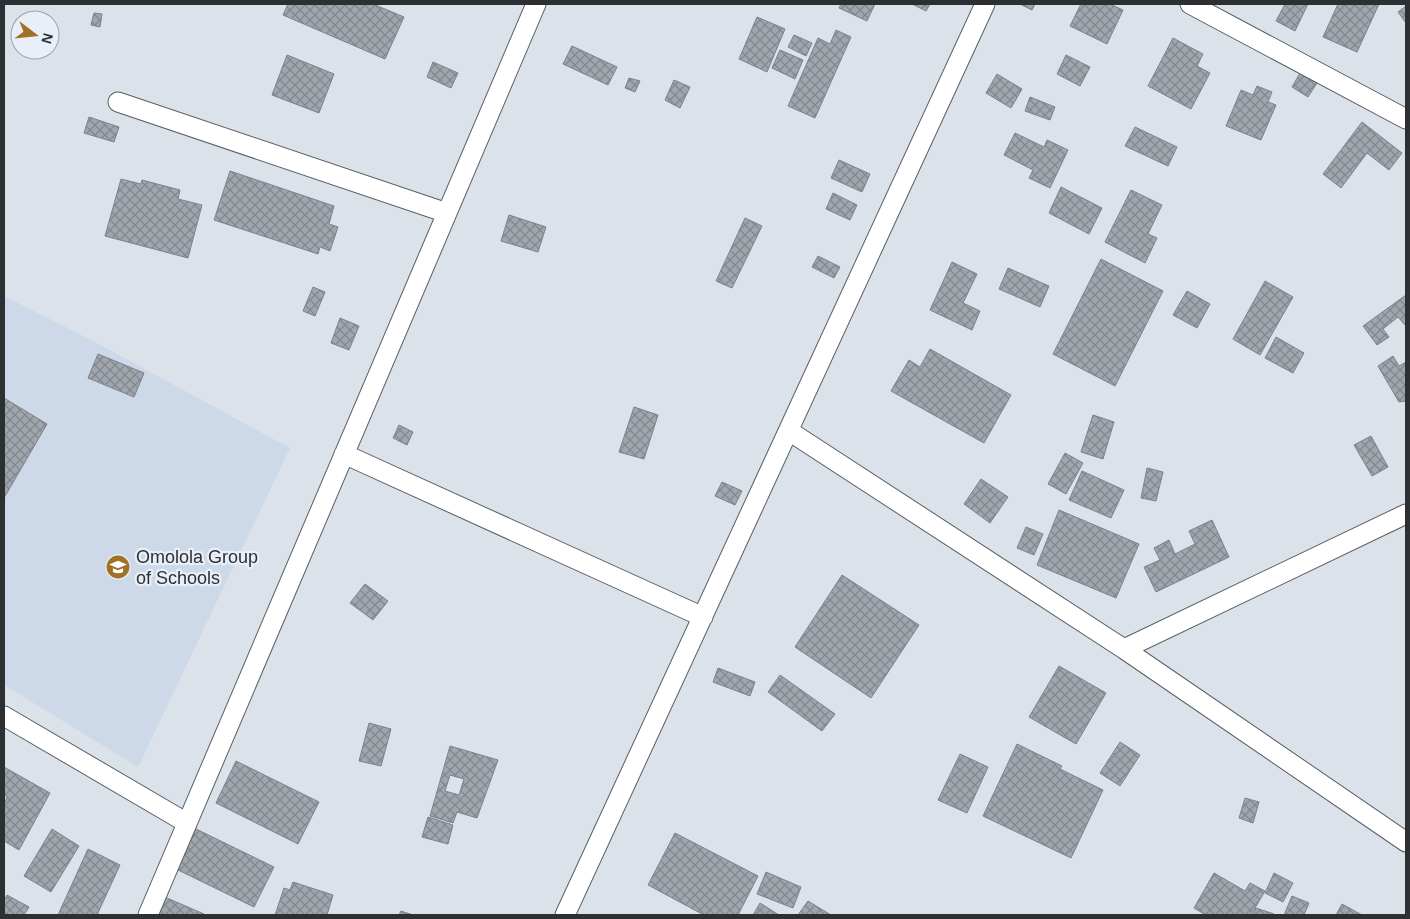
<svg xmlns="http://www.w3.org/2000/svg" width="1410" height="919" font-family="Helvetica,sans-serif">
	<defs>
		<pattern id="building-cross-hatch" width="8" height="8" patternUnits="userSpaceOnUse" patternTransform="scale(1.25)"><rect width="8" height="8" fill="#a0a6ae"/><path d="M0 0l8 8M0 8l8-8" fill="none" stroke="#83888e"/></pattern>
	</defs>
	<rect width="100%" height="100%" fill="#dbe2ea"/>
	<path fill="#cdd9e8" d="M4 296 95 342 290 448 138 767 4 685Z"/>
	<path fill="url(#building-cross-hatch)" stroke="#7c828a" fill-rule="evenodd" d="M288 4H373L404 17 385 59 283 15Z
		M841 4H875L867 21 839 8Z
		M912 4H930L926 11Z
		M1020 4H1035L1032 10Z
		M1081 4H1110L1123 10 1107 44 1070 26Z
		M1285 4H1308L1295 31 1276 21Z
		M1338 4H1379L1357 52 1323 37Z
		M1406 6V23L1398 12Z
		M94 13 102 14 100 27 91 25Z
		M757 17 785 29 767 72 739 59Z
		M836 30 851 37 815 118 788 106 818 38 830 44Z
		M794 35 812 43 806 56 788 47Z
		M1173 38 1203 54 1197 66 1210 73 1191 109 1148 86Z
		M572 46 617 67 608 85 563 64Z
		M780 50 803 60 795 79 772 68Z
		M287 55 334 74 319 113 272 95Z
		M1066 55 1090 67 1080 86 1057 74Z
		M433 62 458 73 451 88 427 77Z
		M1300 73 1317 83 1308 97 1292 87Z
		M997 74 1022 89 1011 108 986 93Z
		M629 78 640 81 635 92 625 88Z
		M674 80 690 87 680 108 665 100Z
		M1257 86 1272 92 1268 102 1276 105 1261 140 1226 126 1241 90 1253 95Z
		M1030 97 1055 107 1050 120 1025 111Z
		M89 117 119 127 114 142 84 133Z
		M1362 122 1402 153 1389 170 1367 153 1341 188 1323 174Z
		M1135 127 1177 147 1168 166 1125 146Z
		M1015 133 1044 147 1047 140 1068 150 1050 188 1029 178 1033 170 1004 155Z
		M839 160 870 174 862 192 831 178Z
		M230 171 334 206 329 224 338 227 330 251 320 247 318 254 214 220Z
		M121 179 141 184 142 180 180 190 178 199 202 205 188 258 105 236Z
		M1061 187 1102 208 1089 234 1049 213Z
		M1131 190 1162 205 1148 234 1157 238 1145 263 1105 242Z
		M833 193 857 205 850 220 826 209Z
		M509 215 546 227 538 252 501 241Z
		M745 218 762 226 732 288 716 281Z
		M818 256 840 267 834 278 812 267Z
		M1101 259 1163 291 1115 386 1053 354Z
		M952 262 977 274 963 303 980 311 972 330 930 310Z
		M1008 268 1049 286 1040 307 999 289Z
		M1265 281 1293 297 1260 355 1233 339Z
		M313 287 325 292 315 316 303 311Z
		M1187 291 1210 304 1197 328 1173 315Z
		M1406 295V326L1398 317 1383 329 1389 337 1377 345 1363 326Z
		M340 318 359 326 349 350 331 343Z
		M1276 337 1304 353 1293 373 1265 358Z
		M930 349 1011 395 984 443 891 391 909 360 920 367Z
		M98 354 144 373 134 397 88 378Z
		M1393 356 1399 366 1406 362V401L1399 402 1378 366Z
		M4 398 47 424 4 498Z
		M634 407 658 415 644 459 619 452Z
		M1093 415 1114 422 1103 459 1081 452Z
		M399 425 413 432 407 445 393 438Z
		M1371 436 1388 467 1372 476 1354 445Z
		M1065 453 1083 463 1066 494 1048 484Z
		M1147 468 1163 472 1156 501 1141 498Z
		M1082 471 1124 490 1111 518 1069 500Z
		M981 479 1008 497 990 523 964 504Z
		M722 482 742 491 735 505 715 496Z
		M1059 510 1139 544 1116 598 1037 565Z
		M1212 520 1229 557 1156 592 1144 567 1160 560 1154 548 1169 540 1175 554 1195 544 1189 531Z
		M1026 527 1043 534 1034 555 1017 548Z
		M842 575 919 625 871 698 795 647Z
		M365 584 388 601 373 620 350 603Z
		M1059 666 1106 693 1076 744 1029 717Z
		M718 668 755 682 750 696 713 682Z
		M780 675 835 714 822 731 768 692Z
		M369 723 391 729 381 766 359 761Z
		M1120 742 1140 755 1120 786 1100 773Z
		M1017 744 1062 766 1060 769 1103 790 1071 858 983 816Z
		M450 746 498 760 477 818 457 812 453 823 430 816ZM450 775 464 779 459 795 445 791Z
		M960 754 988 767 967 813 938 800Z
		M236 761 319 802 298 844 216 803Z
		M4 767 50 793 19 850 4 841V804L7 797 4 795Z
		M1245 798 1259 802 1253 823 1239 818Z
		M428 817 453 825 448 844 422 837Z
		M194 828 274 867 254 907 174 868Z
		M52 829 79 846 51 892 24 876Z
		M675 833 758 876 738 915H704L648 885Z
		M88 849 120 865 97 915H58Z
		M766 872 801 887 793 908 757 894Z
		M1214 873 1245 891 1250 883 1265 891 1251 915H1206L1194 908Z
		M1274 873 1293 883 1283 902 1265 893Z
		M293 882 333 895 327 915H275L284 888 290 890Z
		M7 895 29 907 24 915H9L4 913V901Z
		M160 895 204 914 203 915H152Z
		M1292 896 1309 903 1304 915H1284Z
		M808 901 831 915H798Z
		M760 903 779 915H753Z
		M1342 904 1362 915H1336Z
		M1256 908 1274 914V915H1253Z
		M401 911 413 915H399Z"/>
	<g fill="none" stroke-linecap="round" stroke-linejoin="round">
		<defs>
			<path id="minor" d="M1190 4 1406 119
				M118 102 447 213
				M789 431 1124 649 1406 842
				M344 454 703 617
				M1124 649 1406 514
				M4 716 187 823
				M148 915 536 4
				M565 915 985 4"/>
		</defs>
		<use href="#minor" stroke="#585e65" stroke-width="21"/>
		<use href="#minor" stroke="#fff" stroke-width="19"/>
	</g>
	<defs>
		<symbol id="school-disc" viewBox="-11 -11 22 22"><circle r="9.5" fill="#a17125" stroke="#e8eff8"/><path d="M0-5L7-2L0 1L-7-2ZM-4 1L0 2.5L4 1V4Q0 6-4 4Z" fill="#fff"/></symbol>
	</defs>
	<g fill-rule="evenodd">
		<use href="#school-disc" x="104" y="553" width="28" height="28"/>
	</g>
	<g text-anchor="middle" dominant-baseline="central" stroke-width="4.5" stroke-linejoin="round" paint-order="stroke">
		<g font-size="18" fill="#2d3033" stroke="#e8eff8" text-anchor="start">
			<text x="136" y="557">Omolola Group<tspan x="136" dy="21">of Schools</tspan></text>
		</g>
	</g>
	<rect width="1410" height="919" fill="none" stroke="#2d3033" stroke-width="10"/>
	<g transform="translate(35 35) rotate(106)"><circle r="24" fill="#e8eff8" stroke="#9da3a9"/>
	<path d="M0-4L9 19L0 12L-9 19Z" fill="#a17125"/>
	<text y="-8" font-size="14" font-weight="bold" text-anchor="middle" fill="#2d3033">N</text>
	</g>
</svg>
